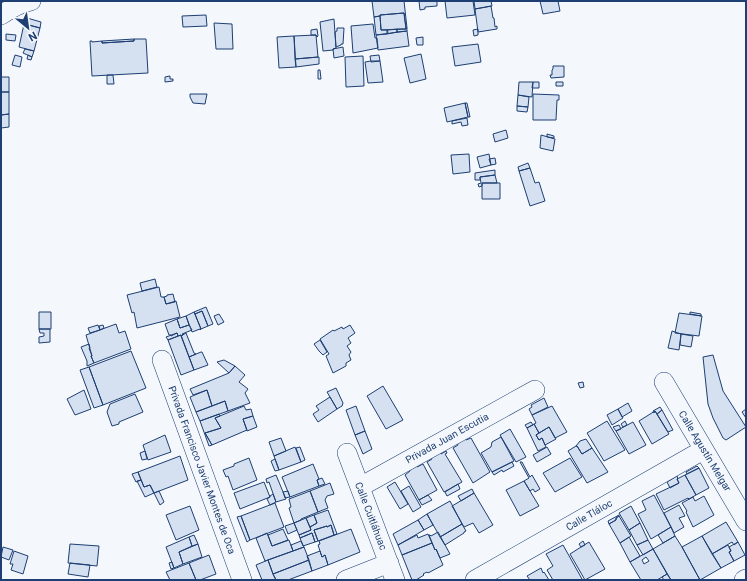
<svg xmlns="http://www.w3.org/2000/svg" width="747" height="581" font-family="Roboto,sans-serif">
	<rect width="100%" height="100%" fill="#f4f7fb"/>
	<path fill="#d5e0f0" stroke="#1d3f73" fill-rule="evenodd" d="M372 1H404L407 28H406L404 13 380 15V16L374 17Z
		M419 1H437V6L425 7V9L420 10Z
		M445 1H473L475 15 447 18Z
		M474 1H491L492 6 475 9Z
		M540 1H558L560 11 543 14Z
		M491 6 493 18H494L495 27 497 26V29L478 32 475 9Z
		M404 13 406 29 381 30 380 15Z
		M206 15 207 26 183 27 182 16Z
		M380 16 381 30H387L388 32 387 34 376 35 374 17Z
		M27 18 41 22 40 28 26 24Z
		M334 19 336 48 333 49V50L323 51 320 22Z
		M214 23 232 24 233 49H216Z
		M24 24 40 28 34 51 19 47Z
		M373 24 375 38H377L378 48 353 53 351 26Z
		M337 28H344L343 44H341V45L336 47 335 32 337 31Z
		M406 28H407V31L397 32V29H406Z
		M317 29 318 36 317 37 316 35H311V30Z
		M397 29V32L387 34V30Z
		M478 29V35L474 36 473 30Z
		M407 31 409 46 378 50 376 35Z
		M6 34 16 35 15 41 6 40Z
		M316 35 318 57 295 59 294 36Z
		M294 36 296 67 279 68 277 37Z
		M423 37V45H417L416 38Z
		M134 39V41L102 43V41Z
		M134 39H146L148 73 92 76 90 41H92V42L102 41V43L134 41Z
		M478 44 481 62 455 66 452 47Z
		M343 47 344 56 334 58 333 49Z
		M25 49 34 51 32 57 23 53Z
		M421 54 426 79 410 83 404 58Z
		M15 55 22 57 20 67 12 65Z
		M28 55 32 57 31 60 27 59Z
		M379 55 380 61 371 62 370 56Z
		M363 56 364 86 346 87 345 57Z
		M319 57V64L296 67 295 59Z
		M371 61H380L383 82 368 83 365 62Z
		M553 66H564V77L551 78 550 75H552V70L553 69Z
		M318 70H320L321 79H318Z
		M107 75H113L114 84H107Z
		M170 76V79H173V81L165 82V77Z
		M1 77H9V92H1Z
		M519 82H533L532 97 518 95Z
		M533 82H539V88H532Z
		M556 82H563V86H556Z
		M1 92H9V114L1 115Z
		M190 94H207L205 104 193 103 190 97Z
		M533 94 559 95V100H557L556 120H533Z
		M518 95 529 97 528 107 517 106Z
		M465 103 468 117 447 122 444 108Z
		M465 103H467L470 117H468Z
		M517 106 528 107 527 112 517 111Z
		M9 114V127L1 128V115Z
		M467 118 468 125 462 126 461 122 452 124V121Z
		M506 130 508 138 495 142 493 134Z
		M547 134 554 136V138L547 137Z
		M541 135 555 139 553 151 540 148Z
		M469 154 470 172 453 174 451 155Z
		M489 154 491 165 480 168 477 157Z
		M495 158 496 164 491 165 489 159Z
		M528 163 530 168 519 171 518 167Z
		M530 168 535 183 539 182 545 201 530 206 519 171Z
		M495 170V175L480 177V180H475V173Z
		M495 175 497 183H482V186L479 187 478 184 481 183 480 177Z
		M482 183H500V199H482Z
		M155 279 157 287 142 291 140 283Z
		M159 287 161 297H164L166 304 176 301 180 317 137 328 134 312 132 313 127 295Z
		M173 294 175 302 166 304 164 297 167 296V295Z
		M206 307 213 324 208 326 202 311 195 314 194 312Z
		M202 311 208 326 201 329 195 314Z
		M39 312H51V329H39Z
		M194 312 201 329 200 330V329L192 332 186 316Z
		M690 312 701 314V316L690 314Z
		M679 313 702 316 699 336 675 333Z
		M219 314 224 322 218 325 214 316Z
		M186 316 189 325 180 328 177 319Z
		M177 319 180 328 189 325 192 330 182 334 183 335 181 336V335L178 336 177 333 171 336V335H169L165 324Z
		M116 324 119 333 125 331 131 349 94 363 91 356H92L86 335Z
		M98 325 100 330 90 333 88 328Z
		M103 325 104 328 100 330 99 326Z
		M350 325 355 333 348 338 351 343 347 346 351 352 349 355 351 360 346 363V366L333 373 326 356 329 354 320 339 333 330 334 331 342 327 343 329Z
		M39 329H50V342L39 343V337L44 336V333H40Z
		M672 331 681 334 679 350 668 348Z
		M177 333 178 336 168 340 166 337Z
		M186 333 194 353 196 354 189 357 181 336Z
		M681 334 693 336 691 347 680 345Z
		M181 335 194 370 181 375 168 340Z
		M320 340 327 352 323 355 319 351 314 344Z
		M89 344 90 348H89L92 356H91L94 363 87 366V361L81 347Z
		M131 351 146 388 103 405 89 367Z
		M201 352H202L208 365 194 370 189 357Z
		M713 355 723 391 746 427 726 440 723 438 713 418 708 404 703 357Z
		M224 360 235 366 229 373 217 362Z
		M235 366 245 375 239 382 248 389 245 393 250 403 228 411 225 401 212 406 207 390 193 395 190 389 229 373Z
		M89 367 103 405 94 408 80 370Z
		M583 382 584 387 580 388 578 383Z
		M383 386 403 420 386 429 367 396Z
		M336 388 343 403 342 406 337 409 327 392Z
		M84 390 91 409 75 415 67 399Z
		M207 390 212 406 196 412 190 397Z
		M135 394 143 412 119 422V424L112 426 107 412 110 404Z
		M330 397 337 409 318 422 313 414 319 410 316 406Z
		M544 398 548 407 532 415 529 409 532 407 531 405Z
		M225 401 228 411 200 421 196 412Z
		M628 403 632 411 622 417 618 409Z
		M244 406 246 410 251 409 253 416 243 419 247 430 212 445 205 433 221 428 215 418Z
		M356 406 365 431 355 435 346 410Z
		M552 406 567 432 555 438 549 427 539 433 534 424 536 423 532 415Z
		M660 407 662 410 657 414 655 411 654 413 653 411Z
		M618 409 623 418 612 425 607 415Z
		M746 409V418L742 412Z
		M662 410 673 430 668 432 657 414Z
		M655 411 669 434 652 444 639 421Z
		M219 414 220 416 215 418 221 428 205 433 212 445 209 446 200 421Z
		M253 416 257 427 247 431 243 419Z
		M607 421 625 450 604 461 587 433Z
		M625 421 627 425 623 427 621 424Z
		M531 422 533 425 527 428 525 425Z
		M633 422 646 445 629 454 616 431Z
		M534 424 539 433 536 435 539 440 542 438 546 447 538 451 527 428Z
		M619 425 621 429 616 431 613 427Z
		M549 427 556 439 545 445 542 438 539 440 536 435Z
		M510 429 526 457 516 462 500 435Z
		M365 431 372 449 363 454 355 435Z
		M165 435 171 452 148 460 143 445Z
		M501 437 514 461 492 472 481 453 491 447 492 442Z
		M281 438 286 451 274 456 269 442Z
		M465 438 466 440 471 438 490 472 473 483 453 448 458 445 457 442Z
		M586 439 592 448 582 454 577 446H576L580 441Z
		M576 446H577L582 454 592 448 608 472 587 483 568 451Z
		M295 447 301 462 279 470 274 456Z
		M300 447 305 460 301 462 296 448Z
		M547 447 551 454 537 462 533 455Z
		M145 451 147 459 142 460 140 453Z
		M446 451 447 453 445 454 462 482 444 492 427 462 432 459 431 457 440 452 441 454Z
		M180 456 188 480 154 493 150 485 144 487 138 472Z
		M249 458 257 480 233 490 228 476 226 477 223 470 234 466V464Z
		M570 458 582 477 555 492 543 473Z
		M275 459 279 470 275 471 271 461Z
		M512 462 514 466 503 472 502 470 494 475 492 472Z
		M520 462H522L530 477 532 475 540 489 535 492 533 489 530 491 524 481 529 478Z
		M313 464 319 479 317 480 319 486 290 497 282 477Z
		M423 464 437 490 419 500 405 475 410 471 409 469 416 465 417 467Z
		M697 466 699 468 687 474 686 472Z
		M699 468 709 488 696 495 685 475Z
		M138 472 141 480 136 482 132 474Z
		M276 475 286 499 276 502 269 482 267 483 266 479Z
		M685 475 696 495 689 499 688 498 664 510 656 494 679 483 677 479Z
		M677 476 678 479H677L679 483 670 488 667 482Z
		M322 478 325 484 319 486 317 480Z
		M141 480 144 487 150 485 154 493 145 497 137 481Z
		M524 481 539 506 520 516 506 490Z
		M264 482 270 497 240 509 234 493Z
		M395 482 408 504 400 509 387 487Z
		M330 483 334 494 327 496 325 500 328 508 318 512 310 491Z
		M458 484 460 489 447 496 445 492Z
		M409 486 421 507 413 512 401 491Z
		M472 489 474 493 461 501 458 496Z
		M159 491 164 502 160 505 154 493Z
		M288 491 290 497 285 498 283 492Z
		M310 491 318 512 301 519V520L294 523 289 508 291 507 289 499Z
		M474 493 493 525 479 533 473 523 464 527 452 506Z
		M273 494 276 502 270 505 267 499 270 497V496Z
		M428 495 432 500 422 505 419 500Z
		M654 495 671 527 651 539 638 514 646 510 642 501Z
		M704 496 714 515 693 527 686 512 687 511 682 503 693 497 695 501Z
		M450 501 462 524 440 537 427 514Z
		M275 503 284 527 250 540 241 516Z
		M679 505 685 516 679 518 684 527 674 533 664 513Z
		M190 506 199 530 176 540 166 515Z
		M631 506 640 523 629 530 619 513Z
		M328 510 337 534 334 535 331 525 327 527V526L314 530 318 541 315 542 312 533 300 538 299 535 311 530 310 527 317 523 314 515Z
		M427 514 433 525 424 530 418 520Z
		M314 515 317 523 310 527 306 518Z
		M619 515V516L616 518V520L609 524 608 521Z
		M241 516 250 540 247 542 237 517Z
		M619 516 631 536 620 543 609 524 616 520V518Z
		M306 518 311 530 299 535 294 523Z
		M418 520 424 530 398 545 393 534Z
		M726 522 738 542 734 545 732 542 712 554 702 536Z
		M294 523 297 530 288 534 285 526Z
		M640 523 648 540 637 545 629 530Z
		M462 524 466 531 464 532V533L445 545 440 537Z
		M331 525 334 535 318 541 314 530 327 526V527Z
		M671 527 675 536 663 543 658 535Z
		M283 529 288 540 272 546 268 535Z
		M351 529 360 552 328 565 325 555 322 557 318 545 320 544 319 541Z
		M438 532 450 554 440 558 436 549 435 550 429 535H430L431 536Z
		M267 533 272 546 289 540 293 551 265 561 256 538Z
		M312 533 315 542 303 546 300 538Z
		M428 534 432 543 402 555 398 545 417 535 418 538Z
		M194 535 198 544 192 546 189 537Z
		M675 536 682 547 700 580H671L653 549Z
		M702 536 721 568 700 580 682 547Z
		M189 537 192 546 179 552 183 564 174 568 166 547Z
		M629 537 640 556 630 562 620 543Z
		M648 540 653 549 643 555 637 545Z
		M301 541 304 547 293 551 291 545Z
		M583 541 585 545 581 547 579 544Z
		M589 542 605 569 585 580 570 554Z
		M738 542 745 555 734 561 729 552 731 551 729 547Z
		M432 543 435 550 436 549 443 565 428 573 427 572 423 574 424 575 416 580H412L402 555Z
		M70 544 99 546 97 566 68 563Z
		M198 544 202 557 183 564 179 552Z
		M563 545 582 579 580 580H553L547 570 553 566 546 554Z
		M728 545 731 551 729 552 734 561 721 568 712 554Z
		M3 547 13 550 9 560 1 557Z
		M304 547 309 560 273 574 268 560Z
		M653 549 667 574 657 580H641L630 562ZM646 557 649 561 644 564 642 560Z
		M14 551 28 556 23 574 11 570 13 564H10Z
		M320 551 322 557 325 555 328 565 312 571 307 556Z
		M209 555 216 574 200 580H196L189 563Z
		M268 560 273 574 276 580H262L256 565Z
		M309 560 312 571 288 580H276L273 574Z
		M172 562 174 568 171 569 169 563Z
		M70 563 90 565 88 577 68 574Z
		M189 563 196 580H170L166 572Z
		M541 568 543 573 544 572 549 580H530L527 576Z
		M667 574 671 580H664L662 577Z"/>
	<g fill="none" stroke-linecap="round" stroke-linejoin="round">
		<defs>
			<path id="minor" d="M1 15C10 9 20 3 31 1
				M162 360 242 580
				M664 382 746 521
				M347 453 395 580
				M360 487 535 390
				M346 580 389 563
				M475 580 703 450
				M744 580 746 579"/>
		</defs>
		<use href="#minor" stroke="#1d3f73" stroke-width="20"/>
		<use href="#minor" stroke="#f4f7fb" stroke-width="19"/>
	</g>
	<g text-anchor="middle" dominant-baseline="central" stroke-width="3" stroke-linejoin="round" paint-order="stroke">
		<g font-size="10" fill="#1d3f73" stroke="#f4f7fb">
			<text transform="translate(447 438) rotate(-29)">Privada Juan Escutia</text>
			<text transform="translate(705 451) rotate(59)">Calle Agustín Melgar</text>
			<text transform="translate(202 470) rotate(70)">Privada Francisco Javier Montes de Oca</text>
			<text transform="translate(589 515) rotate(-30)">Calle Tláloc</text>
			<text transform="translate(371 516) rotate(69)">Calle Cuitláhuac</text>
		</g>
	</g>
	<rect width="747" height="581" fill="none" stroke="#1d3f73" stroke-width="4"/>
	<g transform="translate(28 28) rotate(151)" stroke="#f4f7fb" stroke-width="3" paint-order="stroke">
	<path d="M0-3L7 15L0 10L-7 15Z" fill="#1d3f73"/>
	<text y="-6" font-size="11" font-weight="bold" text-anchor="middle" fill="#1d3f73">N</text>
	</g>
</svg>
